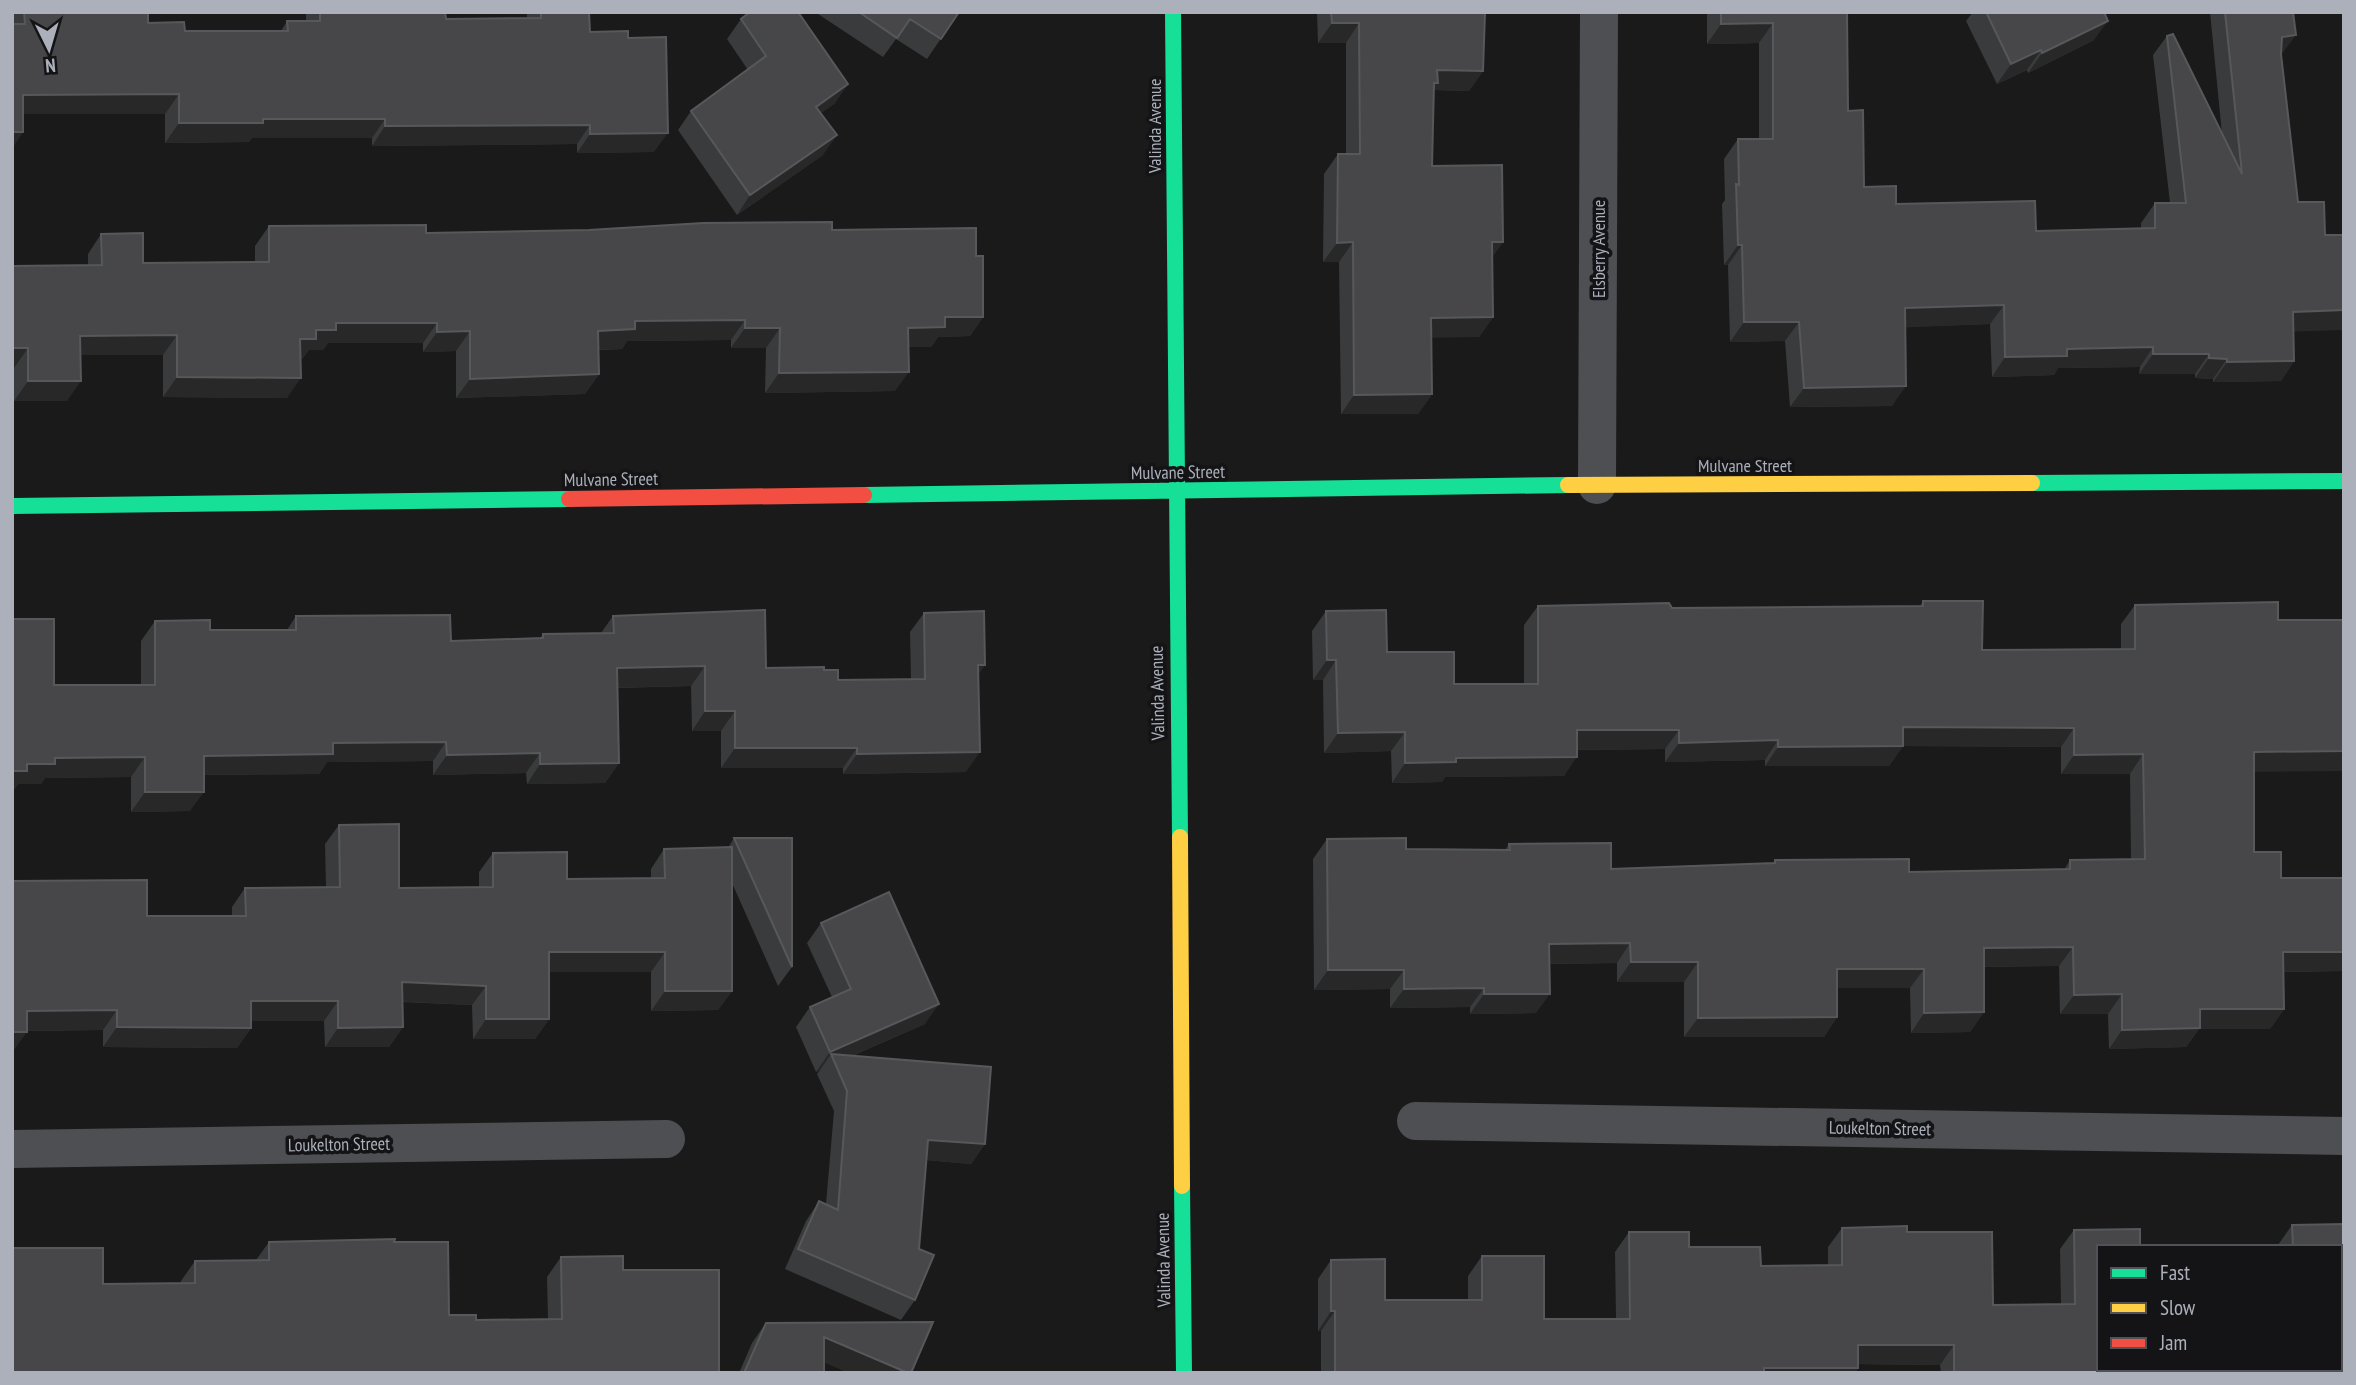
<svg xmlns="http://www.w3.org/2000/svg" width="2356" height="1385" font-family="'PT Sans Narrow',sans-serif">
	<rect width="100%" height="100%" fill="#1a1a1a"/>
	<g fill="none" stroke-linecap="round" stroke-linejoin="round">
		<path stroke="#4e4f53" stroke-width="38" d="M1597 485 1599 12
			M1416 1121 2344 1136
			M12 1149 666 1139"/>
		<path stroke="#16e098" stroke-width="16" d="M1173 12 1180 837
			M2032 483 2344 481
			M864 495 1568 485
			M12 506 569 499
			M1182 1186 1184 1373"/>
		<path stroke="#ffcf43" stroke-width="16" d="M1568 485 2032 483
			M1180 837 1182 1186"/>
		<path stroke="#f24e42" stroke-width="16" d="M569 499 864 495"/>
	</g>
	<path fill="#3a3b3c" d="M12 12H148V23L185 31H281L287 21H306V12H445L446 19 527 18V12H589L590 32 628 38 654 152 577 153V144L372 146V138H252L249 142 165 143V114H23V132L12 148Z
		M815 12H959L927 59 896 39 883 57Z
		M1317 12H1485L1483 71 1469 91 1434 90 1432 166 1503 242 1492 257 1493 317 1479 337H1432V394L1418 414H1341L1339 262H1323L1324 174 1338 154H1346V43H1318Z
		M1707 12H1847L1848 111 1864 187 1896 204 2036 231 2141 228V223L2155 203H2170L2153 55 2167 36 2222 134 2210 12H2293L2281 55 2294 361 2281 381 2213 382V379L2195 378V374H2139L2140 367 2058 368 2054 375 1992 377 1990 324 1905 327 1892 406 1790 407 1785 341 1730 342 1728 265H1724L1722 204 1725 200 1724 159 1738 139H1759V43L1707 44Z
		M1973 12H2104L2094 40 2028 73 2027 70 1997 84 1966 21Z
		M741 19 848 84 834 104 821 113 823 155 737 215 678 130 691 111 748 70 727 39Z
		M269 226 426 233 832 230 976 256 983 317 970 336 938 337 931 347H909L895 391 765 393 766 348H731V340L627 341 622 349 598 350 599 374 585 394 456 398V351L423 352V343H328L323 350H309L302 359H301L287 398 163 397V355H80L67 401H14V368H12V266L88 265V254L101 234 143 263 255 262V246Z
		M1923 601 1982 650 2121 649V624L2135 605 2278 620H2344V771H2254V852L2281 878H2344V971L2283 972 2284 1009 2270 1029H2199L2186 1047 2109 1049 2108 1014H2060L2059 966 1984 967V1012L1970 1032 1911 1033 1910 988H1837V1017L1824 1037H1684V982H1617V963L1549 964 1536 1013 1470 1014V1007L1390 1008V989L1314 990 1313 859 1327 839 1406 849 1505 850 1509 844 1611 869 1773 863 1775 860 1909 872 2064 870 2070 860 2131 859 2130 774H2061V747L1903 746 1889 766H1765V760L1665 762V749L1577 750 1564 776 1445 777 1442 782 1392 783 1391 751 1324 753 1323 680H1313L1312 631 1326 611 1387 652 1454 684H1524V625L1538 606 1672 608 1920 606Z
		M924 613 985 665 978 674 966 772 843 774V768H721V731H692L691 686 618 688 619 763 605 783 527 784 526 773 433 775V761L327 762 319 774 204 775 190 811 131 812V777L45 778 41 784H18L13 791 54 685H141V641L155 621 210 630H287L296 616 451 641 540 638 543 634 601 633 613 616 766 668 824 670 838 680 911 679 910 632Z
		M339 825 399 888 479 887V872L493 853 567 879 651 878V869L664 849 728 848 734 838 792 967 778 986 732 883V991L718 1010 651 1011V972H549V1019L535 1039H473L472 1005 402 1002 403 1027 389 1047H325L324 1021H251V1028L237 1048 103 1047V1030L27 1031 13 1051 12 881 147 916H232V907L245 888 326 887 325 844Z
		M821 923 925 1024 852 1056 985 1144 971 1164 926 1160 915 1300 901 1320 785 1269 806 1221 819 1201 826 1204 834 1111 817 1074 820 1070 816 1072 796 1027 810 1007 832 997 807 943Z
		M2344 1224V1373H1941L1940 1365 1858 1364V1368L1855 1373H1321V1331H1318V1279L1331 1260 1385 1259V1300H1468V1276L1482 1256H1544V1319H1616L1615 1252 1629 1232H1689V1247H1760L1761 1266 1828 1265V1247L1842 1228 1907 1226V1232H1992L1993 1305 2061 1304 2060 1249 2074 1230 2140 1229V1247H2099V1369H2340V1247H2278V1245L2292 1225Z
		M269 1242H394L449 1315 476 1320 548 1319 547 1277 561 1257 623 1270 719 1373 103 1284 181 1283V1281L195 1261 256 1260Z
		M766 1323 911 1373H849L824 1362V1373H739L752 1343Z"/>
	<path fill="#282828" d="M2108 21 2094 40 2028 73 2042 53Z
		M1332 23H1359L1346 43H1318Z
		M1773 23 1759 43 1707 44 1721 24Z
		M2296 35 2282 54 2268 57 2282 37Z
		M2041 50 2027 70 1997 84 2011 64Z
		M1437 70 1483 71 1469 91 1433 90Z
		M848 84 834 104 802 126 816 107Z
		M179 94 165 114H12L23 95Z
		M263 119H385L372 138H252L249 142 165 143 179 123Z
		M590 125 577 144 372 146 385 126Z
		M12 132H23L12 148Z
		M668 133 654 152 577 153 590 134Z
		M837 135 823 155 737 215 750 195Z
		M1353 242 1339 262H1323L1337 243Z
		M1492 242H1503L1489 261Z
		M1738 245H1742L1728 265H1724Z
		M2004 305 1990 324 1891 328 1905 308Z
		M2344 310V330L2279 332 2293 312Z
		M945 317H983L970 336 938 337 931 347H894L908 328Z
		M1493 317 1479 337 1418 338 1431 318Z
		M745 320 731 340 627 341 622 349 584 350 598 331 635 321Z
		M1744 322H1799L1785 341 1730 342Z
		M336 323H437L423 343H328L323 350H309L302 359 287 358 300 339 316 330Z
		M745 328H780L766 348H731Z
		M470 331 456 351 423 352 437 332Z
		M177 335 163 355H66L80 336Z
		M2153 347 2140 367 2058 368 2054 375 1992 377 2005 357 2067 349Z
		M12 348H28L14 368H12Z
		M2153 354H2209L2195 374H2139Z
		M2209 358 2227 359 2213 379 2195 378Z
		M2294 361 2281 381 2213 382 2227 362Z
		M909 372 895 391 765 393 779 373Z
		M599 374 585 394 456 398 470 379Z
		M177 377 301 378 287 398 163 397Z
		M28 381H81L67 401H14Z
		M1906 386 1892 406 1790 407 1804 388Z
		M1432 394 1418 414H1341L1354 395Z
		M1327 660H1336L1323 680H1313Z
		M978 665H985L971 685Z
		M705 666 691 686 603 688 617 668Z
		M705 711H735L721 731H692Z
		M1903 727 2074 728 2061 747 1889 746Z
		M1577 730H1679L1665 749 1564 750Z
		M1405 732 1391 751 1324 753 1338 733Z
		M1778 740 1765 760 1665 762 1679 743Z
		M446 742 433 761 327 762 319 774 190 775 204 756 333 743Z
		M1903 746 1889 766H1765L1778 747Z
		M735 748H857L843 768H721Z
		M2344 751V771L2240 772 2254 752Z
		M980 752 966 772 843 774 857 754Z
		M540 753 526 773 433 775 447 755Z
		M2143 754 2130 774H2061L2074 755Z
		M145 757 131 777 45 778 41 784H18L13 791H12V771L27 764 55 758Z
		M1577 757 1564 776 1445 777 1442 782 1392 783 1405 763 1456 758Z
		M619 763 605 783 527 784 540 764Z
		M145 792H204L190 811 131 812Z
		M1630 943 1617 963 1535 964 1549 944Z
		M2073 947 2059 966 1970 967 1984 948Z
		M549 952H665L651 972H535Z
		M2283 952H2344V971L2269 972Z
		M1631 962H1698L1684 982H1617Z
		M1837 969H1924L1910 988H1823Z
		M1328 970H1404L1390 989 1314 990Z
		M402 982 486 986 472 1005 389 1001Z
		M1484 988 1470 1007 1390 1008 1404 989Z
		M665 991H732L718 1010 651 1011Z
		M1484 994H1550L1536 1013 1470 1014Z
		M2122 994 2108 1014H2060L2074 995Z
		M251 1001H338L324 1021H237Z
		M939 1004 925 1024 835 1063 831 1054 820 1070 816 1072 830 1052Z
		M2200 1009H2284L2270 1029H2199L2186 1047 2109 1049 2122 1030Z
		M117 1010 103 1030 13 1031 27 1011Z
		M1984 1012 1970 1032 1911 1033 1924 1013Z
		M1837 1017 1824 1037H1684L1698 1018Z
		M486 1019H549L535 1039H473Z
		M117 1027 251 1028 237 1048 103 1047Z
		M403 1027 389 1047H325L338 1028Z
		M12 1032H27L13 1051H12Z
		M928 1140 985 1144 971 1164 914 1159Z
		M1331 1311H1335L1321 1331H1318Z
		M824 1337 908 1373H849L810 1356Z
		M1858 1345H1954L1940 1365 1844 1364Z
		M1764 1368H1858L1855 1373H1761Z"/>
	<path fill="#474749" stroke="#56585b" stroke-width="2" d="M24 12H148V23L184 22 185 31H288L287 21H320V12H445L446 19 541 18V12H589L590 32 628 31V38L666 37 668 133 590 134V125L385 126V119H263V123H179V94L23 95V132H12V24H25Z
		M750 12H798L848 84 816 107 837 135 750 195 691 111 766 56 741 19Z
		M859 12H959L941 39 910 19 897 38Z
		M1331 12H1485L1483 71 1437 70 1438 83H1434L1432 166 1502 165 1503 242H1492L1493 317 1431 318 1432 394 1354 395 1353 242 1337 243 1338 154H1360L1359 23H1332Z
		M1721 12H1847L1848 111 1863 110 1864 187 1896 186V204L2035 201 2036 231 2155 228V203H2186L2167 36 2173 34 2242 174 2225 12H2293L2296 35 2282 37 2281 54 2298 202H2324L2325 235H2344V310L2293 312 2294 361 2227 362V359L2209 358V354H2153V347L2067 349V356L2005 357 2004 305 1905 308 1906 386 1804 388 1799 322H1744L1742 245H1738L1736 184 1739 185 1738 139H1773V23L1721 24Z
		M1986 12H2104L2108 21 2042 53 2041 50 2011 64Z
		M832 222V230L976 228V256H983V317H945V327L908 328 909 372 779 373 780 328H745V320L635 321V329L598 331 599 374 470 379V331L437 332V323H336V330H316V339H300L301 378 177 377V335L80 336 81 381H28V348H12V266L102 265 101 234 143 233V263L269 262V226L426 225V233L589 230 703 223Z
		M1923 601H1983L1982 650 2135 649V605L2278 602V620H2344V751L2254 752V852H2281V878H2344V952H2283L2284 1009H2200V1028L2122 1030V994L2074 995 2073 947 1984 948V1012L1924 1013V969H1837V1017L1698 1018V962H1631L1630 943 1549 944 1550 994H1484V988L1404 989V970H1328L1327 839 1406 838V849L1510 850 1509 844 1611 843V869L1775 863V860L1909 859V872L2070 869V860L2145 859 2143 754 2074 755V728L1903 727V746L1778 747V740L1679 743V730H1577V757L1456 758V762L1405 763V732L1338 733 1336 660H1327L1326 611 1386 610 1387 652H1454V684H1538V606L1669 603 1672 608 1923 606Z
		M765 610 766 668 824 667V670H838V680L925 679 924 613 984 611 985 665H978L980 752 857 754V748H735V711H705V666L617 668 619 763 540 764V753L447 755 446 742 333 743V754L204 756V792H145V757L55 758V764H27V771H12V619H54V685H155V621L210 620V630H296V616L450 615 451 641 543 638V634L614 633 613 616Z
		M399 824V888L493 887V853L567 852V879L665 878 664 849 732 847V991H665V952H549V1019H486V986L402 982 403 1027 338 1028V1001H251V1028L117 1027V1010L27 1011V1032H12V881L147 880V916H246L245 888 340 887 339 825Z
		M734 838H792V967Z
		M889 892 939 1004 830 1052 810 1007 851 989 821 923Z
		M831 1054 991 1067 985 1144 928 1140 919 1249 934 1255 915 1300 798 1249 819 1201 838 1210 847 1091Z
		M2344 1224V1373H1954V1345H1858V1368H1764V1373H1335V1311H1331V1260L1385 1259V1300H1482V1256H1544V1319H1630L1629 1232H1689V1247H1760L1761 1266 1842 1265V1228L1907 1226V1232H1992L1993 1305 2075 1304 2074 1230 2140 1229V1247H2099V1369H2340V1247H2293L2292 1225Z
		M395 1239 394 1242H448L449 1315H476V1320L562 1319 561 1257 623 1256V1270H719V1373H12V1248H103V1284L195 1283V1261L269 1260V1242Z
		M933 1322 911 1373H908L824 1337V1373H744L766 1323Z"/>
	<g text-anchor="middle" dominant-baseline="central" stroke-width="7" stroke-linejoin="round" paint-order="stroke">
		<g font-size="18" fill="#abb0bb" stroke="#141416">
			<text transform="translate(1154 126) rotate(-90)">Valinda Avenue</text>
			<text transform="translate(1598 249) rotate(-90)">Elsberry Avenue</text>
			<text x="1745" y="465">Mulvane Street</text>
			<text transform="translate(1178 472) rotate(-1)">Mulvane Street</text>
			<text transform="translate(611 479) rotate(-1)">Mulvane Street</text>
			<text transform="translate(1157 693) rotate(-91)">Valinda Avenue</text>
			<text transform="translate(1880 1128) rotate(1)">Loukelton Street</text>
			<text transform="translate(339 1144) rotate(-1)">Loukelton Street</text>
			<text transform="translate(1163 1260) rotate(-91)">Valinda Avenue</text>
		</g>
	</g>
	<rect width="2356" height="1385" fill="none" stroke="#abb0bb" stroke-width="28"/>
	<rect x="2097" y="1245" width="245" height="126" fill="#141416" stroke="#505258" stroke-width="2"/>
	<rect x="2111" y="1268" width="35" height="10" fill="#16e098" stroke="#505258" stroke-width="2"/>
	<text x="2160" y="1280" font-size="21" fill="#abb0bb">Fast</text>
	<rect x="2111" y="1303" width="35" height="10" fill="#ffcf43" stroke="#505258" stroke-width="2"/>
	<text x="2160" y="1315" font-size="21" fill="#abb0bb">Slow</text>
	<rect x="2111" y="1338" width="35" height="10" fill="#f24e42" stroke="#505258" stroke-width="2"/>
	<text x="2160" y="1350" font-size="21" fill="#abb0bb">Jam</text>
	<g transform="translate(49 49) rotate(175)" stroke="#141416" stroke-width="5" paint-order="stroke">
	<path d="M0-5L12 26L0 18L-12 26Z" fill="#abb0bb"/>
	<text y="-10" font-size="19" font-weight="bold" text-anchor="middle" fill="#abb0bb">N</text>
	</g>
</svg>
